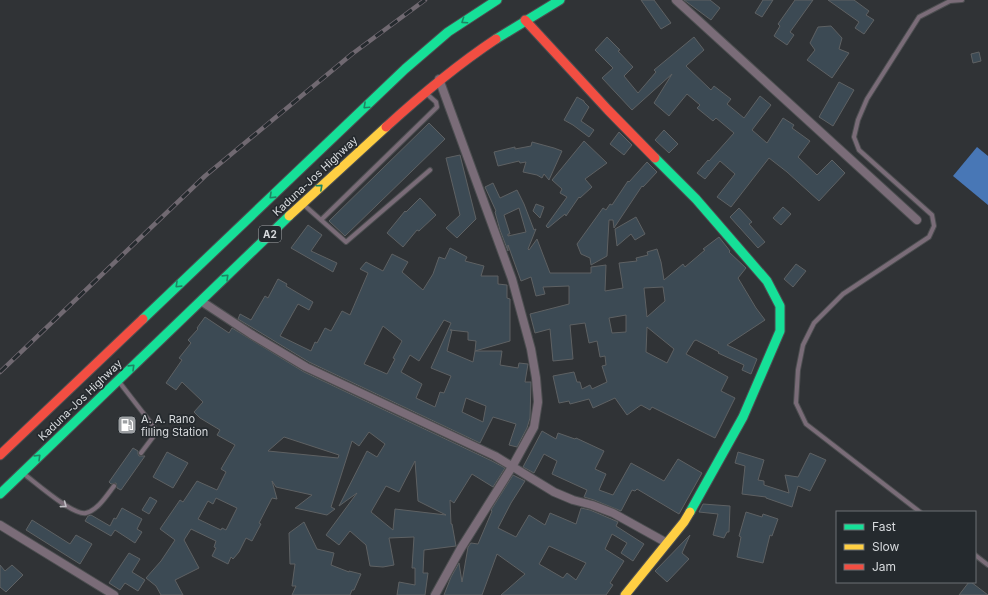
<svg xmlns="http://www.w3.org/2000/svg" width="988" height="595" font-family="Inter,sans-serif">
	<rect width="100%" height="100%" fill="#303336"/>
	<path fill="#4877b6" d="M977 147 988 156V205L953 176Z"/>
	<path fill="#3c4a54" stroke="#5e6163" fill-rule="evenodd" d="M641 0H654L671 23 661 29Z
		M684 0H710L720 8 711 20Z
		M763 0H773L762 17 755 13Z
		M795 0H813L790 32 794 35 787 45 774 36 780 26 778 24Z
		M828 0H854L869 11 866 15 874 20 864 34 855 28 859 22Z
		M831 26 842 38 839 49 849 53 832 78 807 60 815 50 810 43 818 27Z
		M607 37 620 50 618 51 633 67 624 76 638 93 656 72 654 70 694 37 704 50 686 66 711 90 714 86 731 99 727 104 744 118 760 96 771 105 752 130 767 143 783 118 794 125 792 128 810 141 798 157 817 175 832 160 845 173 819 201 787 172 769 158 731 207 717 197 735 174 720 161 705 179 697 173 708 160 709 161 734 133 716 118 713 121 697 108 700 105 687 94 669 116 654 103 672 74 632 110 602 78 613 68 595 50Z
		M979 52 981 61 973 63 971 54Z
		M839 82 854 90 833 126 819 117Z
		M577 97 584 101V102L589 107 581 121 594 130 589 137 573 125 564 120Z
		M429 123 445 139 345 236 329 221Z
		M664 130 678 144 669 153 655 140Z
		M619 132 632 145 624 155 610 144Z
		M584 141 607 163 585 179 592 187 580 198 579 197 566 216 565 214 548 228 546 226 567 197 560 193 562 189 552 180Z
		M532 142 554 148 562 151 549 180 544 174 542 178 537 175 523 172 526 162 520 163 519 161 498 166 494 152 515 147V149L531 146Z
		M460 155 476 219 457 238 446 228 460 215 446 158Z
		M647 162 657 172 643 187 642 186 614 228 613 220H609L607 256 591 265 590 258 581 254 577 244 603 208 606 210 610 204 612 205 628 181 629 182Z
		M493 183 500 198 517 190 524 204 534 230 536 229 528 249 529 250 537 239 550 273H591V267L606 265 605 291 623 288 619 263 637 261 636 258 648 255 647 252 657 249 661 262 664 280 683 264 685 267 705 250 703 249 719 237 730 251 729 252 746 268 738 278 756 308 765 320 727 345 757 359 751 374 742 370 744 365 718 353 719 352 696 340 694 341 686 354 728 377 721 391 735 398 715 438 652 407 650 410 641 405 627 415 615 398 593 408 589 399 570 404 569 401 559 403 553 376 574 372 577 382H580L582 389 590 385 592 389 607 382 602 366 606 365 605 356 600 357 597 341 589 343 585 323 570 325 573 359 553 361 550 329 535 333 530 314 569 304V286L543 287 545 294 536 296 531 277 521 281 508 245V251L500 230 495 212 496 211 485 187ZM519 208 526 232 508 236V234H510L504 215ZM663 287 665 301 647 317 644 288ZM626 315V332L612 333 609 318ZM647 327 674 349 667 363 646 352Z
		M420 198 436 215 419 231 417 230 403 247 387 233 405 211 406 212Z
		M536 204 544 207 540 218 533 211Z
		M783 207 791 214 781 225 773 218Z
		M739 208 752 222 749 224 765 242 758 248 730 217Z
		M636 217 645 234 635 240 631 234 617 246 615 229Z
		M308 225 322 235 311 251 337 263 333 272 291 248Z
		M450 248 467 257 465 261 484 266 481 276H498V284L507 285V298L510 299V341L475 351 476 341 468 340V332L450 330H452L447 351 473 362 475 351H502L500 365 518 368 519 363 528 364 525 382H531L530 418 527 428 517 447 509 445 516 424 493 417 480 443 309 362 238 319 240 314 251 320 265 296 268 298 278 279 287 284 286 286 313 302 309 310 298 304 280 336 311 351 315 342 317 343 325 328 331 331 342 311 350 315 368 273 360 269 366 262 383 271 392 254 408 262 402 272 423 290 433 274 439 257 445 259ZM444 320 451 323 431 368 451 376 444 393 440 392 435 407 416 398 422 384 401 372 410 355 419 361ZM383 326 402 341 393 358 395 359 387 374 364 364ZM466 398 486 406 483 422 462 412Z
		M796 264 806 271 793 287 784 279Z
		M205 317 229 333 232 328 304 372 492 461 505 468 493 487 472 474 454 503 450 500 451 524H452L456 546 424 550 423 573H428L425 595H397L399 582 415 585V568H412L414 537 389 538 394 565 383 567 370 566 366 545 350 531 339 545 326 535 357 493 339 506 367 451 377 457 385 444 369 432 359 446 352 441 331 507 335 509 327 515 295 508 312 495 276 487 272 481 277 499 272 498 259 523 261 524 252 541 246 538 239 552 233 559 231 557 228 564 212 556 216 548 214 547 216 541 191 529 184 540 199 568 175 580 183 595H161L156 586 146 578 161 561 175 540 160 529 180 500 183 502 197 481 217 490 226 472 221 469 235 445 217 435 220 430 200 418 194 412 203 402 182 382 176 390 166 383 182 360 179 358 191 343 188 340 198 329 197 328ZM284 437 339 455 338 458 268 451ZM415 461 418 501 446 515 395 509 393 530 371 512 386 486 399 492ZM216 498 237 508 226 530 222 528 221 530 198 519 208 501 213 504Z
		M542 431 556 439 558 433 575 439 576 438 604 451 595 469 606 474 599 490 613 495 631 463 664 481 678 459 702 473 679 514 637 489 635 491 632 490 621 511 594 500 584 497 587 490 552 474 557 461 544 454 534 473 523 467Z
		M133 448 138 451V454L139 456H145L121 490 117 488 116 483 111 484 109 482Z
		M167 452 188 463 173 488 153 477Z
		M738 452 764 460 758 480 764 481V485L789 493 785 475 798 477 810 453 826 460 810 491 798 486 792 507 766 498V497L742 494 745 466 735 463Z
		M513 475 525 481 511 503 498 528 516 537 529 515 545 525 550 513 576 524 581 508 590 510 616 521 618 522 616 526 644 544 633 561 621 553 627 543 612 534 605 549 624 561 610 583 613 585 606 595H501L525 574 497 554 482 595H444L451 577 459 563 462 582 468 547 471 543 478 544 492 511 491 510ZM549 546 586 563 576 580 567 573 563 578 539 564Z
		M150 497 157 501 149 514 142 510Z
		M703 504 730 506 729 532H727L724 538 713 535 718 514 699 512Z
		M122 508 142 519 137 529 142 532 135 543 115 530 111 536 85 521 88 516 91 515 110 526 114 518 116 519Z
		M746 512 762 517 763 514 778 519 772 536 770 535 763 563 737 557 741 537 739 536Z
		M32 520 70 544 76 535 92 544 80 564 26 530Z
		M304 522 317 549 334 553 331 565 349 572V571L361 574 354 590H352L350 595H292L296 586H292L295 564H290L289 533Z
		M690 535 682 553 689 559 667 582 655 571Z
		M129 553 140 559 132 572 145 580 138 591 125 583 120 590 109 583Z
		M0 565 5 571 12 565 23 575 6 592 0 587Z
		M969 582H971L988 595H959Z"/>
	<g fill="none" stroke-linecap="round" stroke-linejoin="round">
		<defs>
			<path id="lane" d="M304 205 346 242 430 170
				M321 220 437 107 436 102 428 95
				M120 383 154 427 153 437 141 453
				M24 474C35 482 73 516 86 513 98 510 107 495 114 486
				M920 512 806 424 796 403 798 370 803 345 814 323 843 294 929 237 934 226 932 215 859 150 854 137 858 120 867 99 919 17 950 1 962 0
				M975 555 988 565"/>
			<path id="street" d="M676 0 917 220
				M201 301 251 334 306 367 495 456 554 492 573 500 592 505 613 513 667 543
				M0 525 114 595
				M435 595 461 548 512 467 534 427 538 402 536 378 531 349 512 279 439 79"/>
			<path id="fast" d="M496 39 560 0
				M655 158 696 199 767 281 780 306V331L743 417 690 512
				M143 319 405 69 448 32 497 0
				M0 494 289 216"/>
			<path id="slow" d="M289 216 386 127
				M625 595 684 522 690 512"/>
			<path id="jam" d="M525 20 608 110 655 158
				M386 127C421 95 457 65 496 39
				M0 455 143 319"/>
		</defs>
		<use href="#lane" stroke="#4c4e50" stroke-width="6"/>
		<use href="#street" stroke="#4c4e50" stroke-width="10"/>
		<use href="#fast" stroke="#4c4e50" stroke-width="11"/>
		<use href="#slow" stroke="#4c4e50" stroke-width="11"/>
		<use href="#jam" stroke="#4c4e50" stroke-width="11"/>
		<use href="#lane" stroke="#7a6c78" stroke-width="4"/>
		<use href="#street" stroke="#7a6c78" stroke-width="8"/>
		<use href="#fast" stroke="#16e098" stroke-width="9"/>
		<use href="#slow" stroke="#ffcf43" stroke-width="9"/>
		<use href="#jam" stroke="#f24e42" stroke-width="9"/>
		<defs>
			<path id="rail" d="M0 372 205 176 352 54 425 0"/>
		</defs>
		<use href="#rail" stroke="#706971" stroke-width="4.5"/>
		<use href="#rail" stroke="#252a2e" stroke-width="3" stroke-dasharray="9" stroke-linecap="butt"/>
	</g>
	<defs><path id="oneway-chevron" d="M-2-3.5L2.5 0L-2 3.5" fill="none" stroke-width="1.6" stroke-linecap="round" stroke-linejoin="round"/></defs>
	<g stroke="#1e8563">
		<use href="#oneway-chevron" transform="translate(464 21) rotate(146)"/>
		<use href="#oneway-chevron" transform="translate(366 106) rotate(137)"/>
		<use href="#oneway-chevron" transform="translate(320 187) rotate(-42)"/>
		<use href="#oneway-chevron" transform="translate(272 196) rotate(136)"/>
		<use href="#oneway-chevron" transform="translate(226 277) rotate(-44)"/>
		<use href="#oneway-chevron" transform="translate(178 285) rotate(136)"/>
		<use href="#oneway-chevron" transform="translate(132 367) rotate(-44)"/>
		<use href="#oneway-chevron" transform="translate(38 457) rotate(-44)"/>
	</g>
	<use stroke="#c0bec4" href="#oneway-chevron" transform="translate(64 505) rotate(37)"/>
	<defs>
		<symbol id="fuel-square" viewBox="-11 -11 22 22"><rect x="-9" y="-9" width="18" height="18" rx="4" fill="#9da0a3" stroke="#252a2e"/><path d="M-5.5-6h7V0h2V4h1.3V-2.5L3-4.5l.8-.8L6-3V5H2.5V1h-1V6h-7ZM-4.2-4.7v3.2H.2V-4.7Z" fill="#fff"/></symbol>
	</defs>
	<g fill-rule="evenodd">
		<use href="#fuel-square" x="116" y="414" width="22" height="22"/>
	</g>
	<g text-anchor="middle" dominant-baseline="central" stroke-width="3.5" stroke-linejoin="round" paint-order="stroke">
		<rect fill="#252a2e" stroke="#a2a5a8" stroke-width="1" x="259" y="226" width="22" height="16" rx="3"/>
		<g font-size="10" font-weight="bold" fill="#d7dadd">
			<text x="270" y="234">A2</text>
		</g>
		<g font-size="11" fill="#d7dadd" stroke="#252a2e">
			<text transform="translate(315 176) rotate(-43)">Kaduna-Jos Highway</text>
			<text transform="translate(80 400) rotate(-44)">Kaduna-Jos Highway</text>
		</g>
		<g font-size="11" fill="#d7dadd" stroke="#252a2e" text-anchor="start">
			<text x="141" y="419">A. A. Rano<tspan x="141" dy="13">filling Station</tspan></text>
		</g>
	</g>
	<rect x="836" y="511" width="140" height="72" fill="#252a2e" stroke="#6c7074"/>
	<rect x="844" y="524" width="20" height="6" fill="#16e098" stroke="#6c7074"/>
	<text x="872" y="531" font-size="12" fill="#d7dadd">Fast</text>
	<rect x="844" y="544" width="20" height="6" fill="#ffcf43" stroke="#6c7074"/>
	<text x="872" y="551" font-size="12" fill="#d7dadd">Slow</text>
	<rect x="844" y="564" width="20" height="6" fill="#f24e42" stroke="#6c7074"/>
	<text x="872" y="571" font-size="12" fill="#d7dadd">Jam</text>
</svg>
